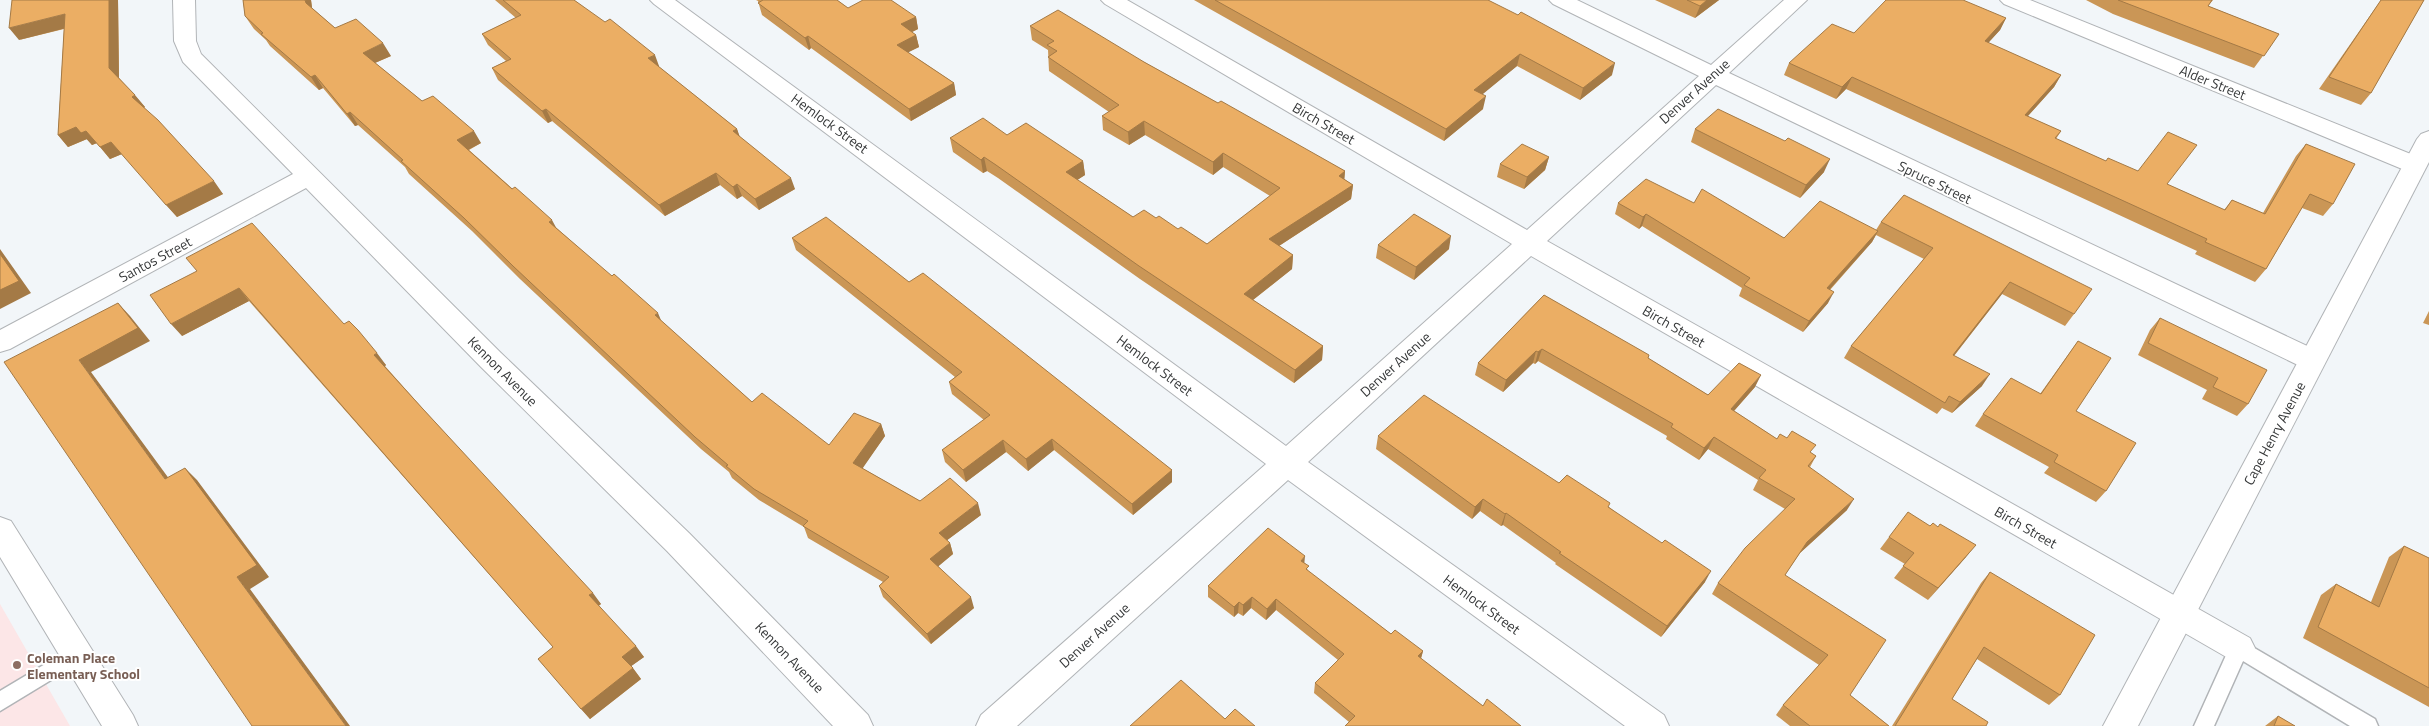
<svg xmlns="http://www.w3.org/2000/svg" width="2429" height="726" font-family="'Titillium Web',sans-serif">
	<rect width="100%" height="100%" fill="#f2f6f9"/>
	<path fill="#fce6e7" d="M0 604 70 726H0Z"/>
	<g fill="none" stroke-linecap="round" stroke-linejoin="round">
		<defs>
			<path id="service" d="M2239 639 2375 719 2378 726H2350L2243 661 2214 726H2194L2232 642Z
				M77 645 84 648 87 654 84 660 0 711V691Z"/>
			<path id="minor" d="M173 0H195L196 41 201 54 501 353 689 533 868 715 873 726H833L667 551 481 367 306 188 10 349 0 352V330L293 174 183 62 174 41Z
				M650 0H675L1286 446 1512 244 1105 4 1101 0H1127L1527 230 1699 76 1553 4 1549 0H1577L1711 65 1784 0H1807L1729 73 2322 353 2326 360 2322 367 2312 370 2302 367 1716 85 1547 241 2250 638 2255 648 2250 658 2239 663 2228 658 1531 256 1308 462 1664 715 1669 726H1625L1288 480 1017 726H976L981 715 1266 464 654 4Z
				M2000 0H2030L2423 159 2427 165 2423 171 2415 173 2407 171 2004 4Z
				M0 517 11 521 133 715 138 726H102L0 557Z"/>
			<path id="tertiary" d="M2429 131V162L2138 726H2103L2417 139 2421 134Z"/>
		</defs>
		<use href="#service" stroke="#b1b4b7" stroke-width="3"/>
		<use href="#minor" stroke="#b1b4b7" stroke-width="2"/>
		<use href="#tertiary" stroke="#b1b4b7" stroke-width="2"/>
		<use href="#service" fill="#fff" fill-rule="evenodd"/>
		<use href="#minor" fill="#fff" fill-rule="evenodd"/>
		<use href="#tertiary" fill="#fff" fill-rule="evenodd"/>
	</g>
	<path fill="#ca9656" d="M118 0 119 78 145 107 144 108 223 194 177 217 122 154 110 159 97 143 92 145 87 139 68 147 58 135 64 29 19 40Z
		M243 0H311L312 8 335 28 391 56 375 63 422 101 481 143 469 150 752 402 829 445 881 424 885 436 862 468 920 501 981 515 947 540 950 543 953 554 938 566 974 608 931 644 883 597 879 586 883 582 808 538 804 527 759 500 732 478 729 472 701 449 520 279 472 231 409 174 405 167 358 125 355 126 323 88 319 90 270 46 266 40 254 29 245 16Z
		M495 0H574L659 66V67L737 129 739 136 795 189 759 210 742 196 737 199 720 185 665 216 552 121 548 123 498 80 492 68 506 61 488 45 482 34 516 18Z
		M756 0H837L848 8 916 17 918 29 912 32 916 35 919 47 908 52 954 83 956 95 911 121 811 48 809 50 762 15 758 1Z
		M1194 0H1488L1612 75 1580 100 1517 66 1482 94 1483 109 1444 141Z
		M1655 0H1719L1695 18Z
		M2086 0H2213L2208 6 2279 34 2254 68 2113 14Z
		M2381 0H2424L2371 93 2361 105 2319 89Z
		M2006 18 2000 30 1988 43 2061 75 2054 87 2027 117 2061 131 2056 139 2106 161 2167 184 2224 210 2232 200 2263 213 2296 156 2306 144 2333 204 2323 216 2302 208 2266 269 2255 282 2195 254 2197 251 1846 89 1836 99 1784 75 1789 63 1854 33Z
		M1030 26 1144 62 1218 103 1345 171 1344 179 1353 185 1351 199 1279 246 1293 255 1292 269 1253 300 1323 346 1322 360 1294 383 1140 279 998 178 987 171 983 173 953 152 950 138 1007 135 1083 161 1085 175 1077 180 1133 217 1156 218 1207 244 1270 196 1223 167 1213 175 1145 135 1129 145 1103 130 1102 116 1109 112 1049 71 1048 50 1032 40Z
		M1695 129 1824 172 1800 198 1691 142Z
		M1549 157 1545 170 1524 189 1497 177 1500 164Z
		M1904 195 2074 314 2065 326 2002 294 1954 356 1982 386 1952 413 1942 408 1937 414 1844 358 1851 346 1924 259 1876 235 1872 242 1830 290 1828 303 1803 332 1739 296 1742 288 1642 226 1639 229 1615 214 1618 203H1694L1784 238 1876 230 1881 222Z
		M792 238 909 282 1172 470V482L1133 515 1054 450 1028 471 1006 452 966 482 945 462 942 450 984 420 952 394 949 382 955 377 796 250Z
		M1378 245 1449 249 1414 280 1376 258Z
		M197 271 344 324 386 365 385 366 423 409 601 604 598 606 644 657 631 666 641 679 590 719 538 659 553 647 249 301 182 336Z
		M1544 295 1648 358 1708 395 1755 387 1734 411 1777 439 1811 453 1816 456 1810 467 1847 510 1800 553 1785 575 1850 695 1889 726H1790L1776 715 1783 705 1819 665 1712 594 1718 583 1785 509 1753 490 1758 480 1708 449 1699 460 1666 439 1667 436 1538 361 1535 364 1533 363 1503 392 1475 375 1478 363Z
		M2429 311V325L2423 323Z
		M2160 318 2248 404 2237 416 2202 399 2207 390 2138 355 2150 330Z
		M2078 341 2076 411 2106 491 2096 502 2044 473 2049 467 1975 426 1983 414 2040 394Z
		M1378 436 1559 483 1609 507 1705 582 1661 637 1555 564 1556 563 1503 525 1501 526 1480 511 1472 519 1376 449Z
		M1889 537 1966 557 1928 600 1894 578 1905 564 1880 549Z
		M2404 546 2429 558V707L2303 638 2321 595 2336 584 2371 602 2389 557Z
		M1305 563 1308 571 1391 634 1423 651 1421 659 1483 706 1521 726 1349 722 1314 693 1315 683 1338 660 1276 610 1266 620 1251 608 1243 616 1238 613 1234 617 1208 597V586Z
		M1990 572 2060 695 2049 705 1977 659 1952 699 1986 726H1892L1981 583Z
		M2278 716 2295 726H2265Z"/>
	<path fill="#a47a46" d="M109 0H118L119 80 109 68Z
		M305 0H311L313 15 306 3Z
		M1707 0H1719L1695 18 1700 6Z
		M65 14 74 26 19 40 9 28Z
		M916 17 918 29 904 36 901 24Z
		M2006 18 2000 30 1979 53 1985 41Z
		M916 35 919 47 899 57 897 45Z
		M808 36 811 48 809 50 805 38Z
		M383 43 391 56 370 65 363 53Z
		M1520 54 1517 66 1472 103 1474 90Z
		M655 55 659 66 652 70 648 58Z
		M1615 63 1612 75 1580 100 1583 88Z
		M315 75 323 88 319 90 311 77Z
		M2061 75 2054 87 2017 128 2025 115Z
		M1852 77 1846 89 1836 99 1842 87Z
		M954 83 956 95 911 121 909 109Z
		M135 95 145 107 142 109 132 97Z
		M1486 96 1483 109 1444 141 1446 129Z
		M546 109 552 121 548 123 542 111Z
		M350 112 358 125 355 126 347 114Z
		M1144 121 1145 135 1129 145 1128 132Z
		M76 127 87 139 68 147 58 135Z
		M737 129 741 140 733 131Z
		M86 131 97 143 92 145 81 133Z
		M474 131 481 143 464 152 457 140Z
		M111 142 122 154 110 159 100 147Z
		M1223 153V167L1213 175V162Z
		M984 157 987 171 983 173 981 160Z
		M1549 157 1545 170 1524 189 1527 177Z
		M1830 159 1824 172 1800 198 1806 185Z
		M1083 161 1085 175 1068 186 1066 172Z
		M1345 171 1344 185 1339 176Z
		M716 173 720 185 665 216 659 205Z
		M791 178 795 189 759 210 755 199Z
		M214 181 223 194 177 217 166 205Z
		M737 184 742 196 737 199 733 187Z
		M1353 185 1351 199 1268 253 1269 239Z
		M1646 214 1642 226 1639 229 1643 217Z
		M552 220 559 233 549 222Z
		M1878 231 1872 242 1821 299 1827 288Z
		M1451 236 1449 249 1414 280 1416 267Z
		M0 249 31 293 0 309Z
		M1293 255 1292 269 1244 307V294Z
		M2010 282 2002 294 1945 367 1953 355Z
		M239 288 249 301 182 336 171 324Z
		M1834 292 1828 303 1803 332 1809 321Z
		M118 303 130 316 150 341 91 372 178 491 165 479 79 360Z
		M658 313 663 325 655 315Z
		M1323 346 1322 360 1294 383 1295 370Z
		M1542 349 1538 361 1535 364 1538 352Z
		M1536 351 1533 363 1503 392 1506 380Z
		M377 353 386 365 384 367 374 355Z
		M1990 374 1982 386 1952 413 1960 402Z
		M1761 375 1755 387 1725 421 1731 409Z
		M881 424 885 436 858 475 853 463Z
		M1714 437 1708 449 1699 460 1704 448Z
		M1052 439 1054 450 1028 471 1026 459Z
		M1003 440 1006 452 966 482 963 470Z
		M185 468 197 480 269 577 250 589 350 726H346L237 577Z
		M1172 470V482L1133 515 1132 504Z
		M1483 499 1480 511 1472 519 1475 507Z
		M1854 499 1847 510 1800 553 1807 542Z
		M978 503 981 515 942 544 939 533Z
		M1506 513 1503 525 1501 526 1505 514Z
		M950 543 953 554 934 570 930 559Z
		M1976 545 1966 557 1928 600 1938 588Z
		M1305 556 1304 567 1301 561Z
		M1711 571 1705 582 1661 637 1667 626Z
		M593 593 601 604 597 607 589 595Z
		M971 597 974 608 931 644 927 634Z
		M1252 597 1251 608 1243 616V605Z
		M1276 599V610L1266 620 1267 609Z
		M1239 602 1238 613 1234 617V607Z
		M636 646 644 657 630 667 622 657Z
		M1423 651 1420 661 1418 656Z
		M633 668 641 679 590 719 581 709Z"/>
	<path fill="#ebae64" stroke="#a47a46" d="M12 0H109V68L135 95 132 97 158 120 214 181 166 205 111 142 100 147 86 131 81 133 76 127 58 135 65 14 9 28Z
		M243 0H305L306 3 335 28 356 19 383 43 363 53 422 101 433 96 474 131 457 140 512 189 515 187 532 202 552 220 549 222 612 276 614 274 658 313 655 315 752 402 762 393 829 445 854 413 881 424 853 463 920 501 950 478 978 503 939 533 950 543 930 559 971 597 927 634 879 586 889 577 803 526 808 521 754 489 726 466 728 465 695 437 513 266 464 218 401 161 403 160 350 112 347 114 315 75 311 77 261 34 263 33 245 16Z
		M503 0H574L605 22 610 19 655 55 648 58 737 129 733 131 791 178 755 199 737 184 733 187 716 173 659 205 546 109 542 111 492 68 511 59 482 34 521 15Z
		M763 0H837L848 8 863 0H891L916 17 901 24 916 35 897 45 954 83 909 109 808 36 805 38 758 3Z
		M1215 0H1488L1518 15 1521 12 1615 63 1583 88 1520 54 1474 90 1486 96 1446 129Z
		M1687 0H1707L1700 6Z
		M1886 0H1963L2006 18 1985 41 2061 75 2025 115 2061 131 2055 138 2106 161 2108 158 2138 171 2168 132 2197 145 2167 184 2225 210 2232 200 2265 214 2306 144 2355 164 2333 204 2310 194 2266 269 2205 242 2207 239 1852 77 1842 87 1789 63 1832 24 1854 33Z
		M2118 0H2212L2208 6 2279 34 2264 56Z
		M2381 0H2424L2371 93 2329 77Z
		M1058 10 1144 62 1218 103 1221 101 1345 171 1339 176 1353 185 1269 239 1293 255 1244 294 1323 346 1295 370 1139 266 996 165 984 157 981 160 950 138 983 118 1007 135 1026 123 1083 161 1066 172 1133 217 1144 210 1156 218 1159 216 1178 229 1181 227 1207 244 1280 188 1223 153 1213 162 1144 121 1128 132 1102 116 1119 105 1048 57 1057 51 1047 45 1054 41 1030 26Z
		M1718 109 1785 141 1788 138 1830 159 1806 185 1695 129Z
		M1522 144 1549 157 1527 177 1500 164Z
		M1646 179 1694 203 1702 189 1784 238 1820 201 1878 231 1827 288 1834 292 1809 321 1744 285 1750 278 1646 214 1643 217 1618 203Z
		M1904 195 2092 289 2074 314 2010 282 1953 355 1990 374 1960 402 1949 396 1945 403 1851 346 1933 248 1881 222Z
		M1414 214 1451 236 1416 267 1378 245Z
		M826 217 909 282 923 273 1172 470 1132 504 1052 439 1026 459 1003 440 963 470 942 450 990 415 949 382 962 372 792 238Z
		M252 223 344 324 349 321 358 330 377 353 374 355 423 409 593 593 589 595 636 646 622 657 633 668 581 709 538 659 553 647 239 288 171 324 150 295 197 271 186 258Z
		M0 254 19 281 0 290Z
		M1544 295 1649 355 1648 358 1708 395 1739 363 1761 375 1731 409 1777 439 1780 434 1787 438 1792 431 1816 445 1810 452 1816 456 1808 466 1854 499 1807 542 1785 575 1886 640 1850 695 1889 726H1810L1783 705 1828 655 1718 583 1745 548 1795 499 1759 478 1766 470 1714 437 1704 448 1671 427 1673 424 1542 349 1538 352 1536 351 1506 380 1478 363Z
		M118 303 138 328 79 360 165 479 185 468 257 565 237 577 346 726H252L4 362Z
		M2160 318 2267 370 2248 404 2213 387 2218 378 2148 343Z
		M2078 341 2111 358 2076 411 2136 443 2106 491 2054 462 2058 455 1983 414 2011 378 2041 394Z
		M1424 395 1559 483 1567 475 1610 503 1608 507 1662 543 1665 540 1711 571 1667 626 1559 553 1561 552 1506 513 1505 514 1483 499 1475 507 1378 436Z
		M1908 512 1930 526 1933 523 1938 527 1940 524 1976 545 1938 588 1903 566 1914 553 1889 537Z
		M1268 528 1305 556 1301 561 1309 566 1306 569 1391 634 1395 630 1423 651 1418 656 1483 706 1487 699 1521 726H1345L1355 716 1315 683 1344 654 1276 599 1267 609 1252 597 1243 605 1239 602 1234 607 1208 586Z
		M2404 546 2429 558V688L2318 627 2336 584 2379 607Z
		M1990 572 2095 635 2060 695 1984 647 1952 699 1988 722 1986 726H1895Z
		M1181 680 1225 719 1235 709 1255 726H1130Z
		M2278 716 2295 726H2274Z"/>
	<circle fill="#8d6e63" stroke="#fff" stroke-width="2" cx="17" cy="665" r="5"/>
	<g text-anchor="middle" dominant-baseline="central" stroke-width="4" stroke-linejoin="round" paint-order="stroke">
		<g font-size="14" fill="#363839" stroke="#fff">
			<text transform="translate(2213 82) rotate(22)">Alder Street</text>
			<text transform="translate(1694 91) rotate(-42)">Denver Avenue</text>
			<text transform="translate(830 123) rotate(36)">Hemlock Street</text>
			<text transform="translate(1324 123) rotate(30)">Birch Street</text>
			<text transform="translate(1935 182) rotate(26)">Spruce Street</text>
			<text transform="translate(155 259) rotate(-28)">Santos Street</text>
			<text transform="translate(1674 326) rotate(30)">Birch Street</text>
			<text transform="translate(1395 364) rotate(-42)">Denver Avenue</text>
			<text transform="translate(1155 365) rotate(37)">Hemlock Street</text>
			<text transform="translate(503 371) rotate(45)">Kennon Avenue</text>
			<text transform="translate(2274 433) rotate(-62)">Cape Henry Avenue</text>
			<text transform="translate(2026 527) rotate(30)">Birch Street</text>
			<text transform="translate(1482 604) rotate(36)">Hemlock Street</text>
			<text transform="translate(1094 635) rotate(-42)">Denver Avenue</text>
			<text transform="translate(790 657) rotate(46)">Kennon Avenue</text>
		</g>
		<g font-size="14" font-weight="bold" fill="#785e54" stroke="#fff" text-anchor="start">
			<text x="27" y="657">Coleman Place<tspan x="27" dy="16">Elementary School</tspan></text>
		</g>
	</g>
</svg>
